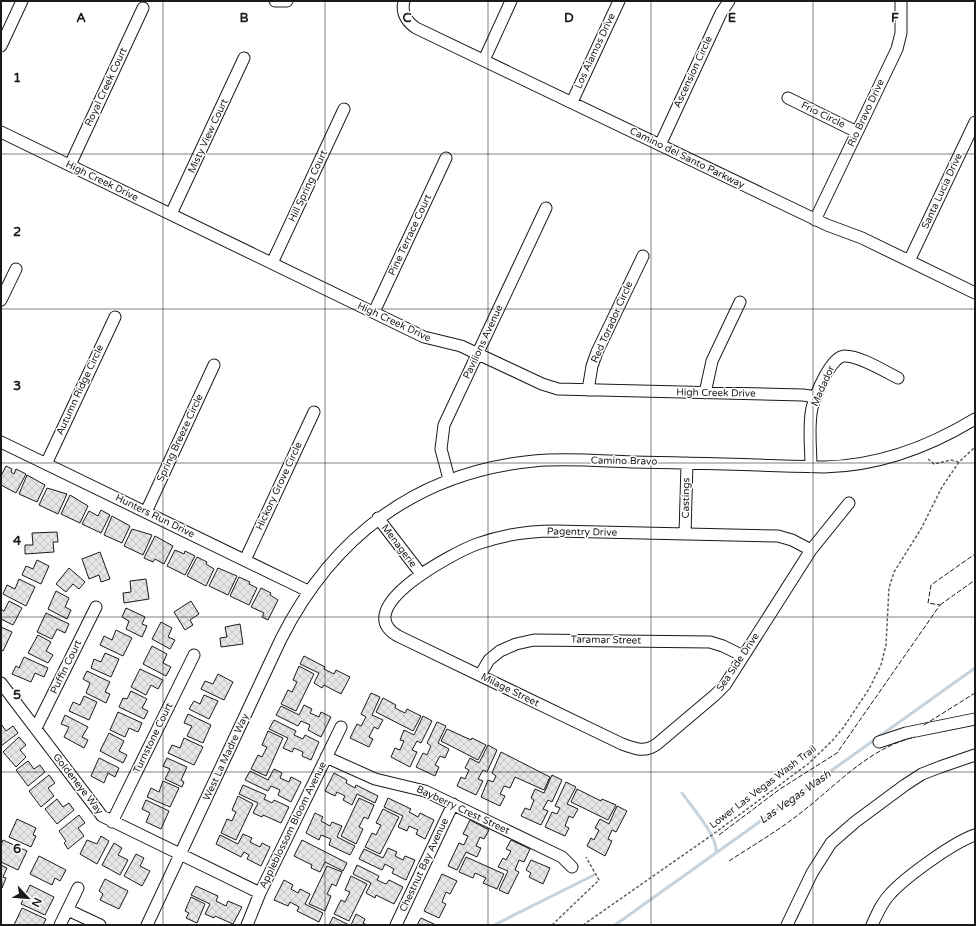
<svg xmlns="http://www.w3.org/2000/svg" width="976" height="926" font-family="'Varela Round',sans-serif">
	<defs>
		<pattern id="building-cross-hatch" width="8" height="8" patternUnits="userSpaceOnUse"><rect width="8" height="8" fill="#e6e6e6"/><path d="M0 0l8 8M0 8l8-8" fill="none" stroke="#c5c5c5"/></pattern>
	</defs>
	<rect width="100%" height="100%" fill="#fff"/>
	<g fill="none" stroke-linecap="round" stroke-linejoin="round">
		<path stroke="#c6d2dc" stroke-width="3" d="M682 793C692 807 718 837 716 852
			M494 925 594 875
			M615 925 975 668"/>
	</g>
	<path fill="url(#building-cross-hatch)" stroke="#1a1a1a" d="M6 466 12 469 11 472 14 474 16 469 26 474 16 493 1 485V476Z
		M27 475 45 485 37 502 19 494Z
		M47 488 67 494 58 514 39 505Z
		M70 495 88 506 80 523 61 514Z
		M101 510 110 515 101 533 82 524 89 511 98 516Z
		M112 516 130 526 122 543 104 535Z
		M132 529 152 535 143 555 124 546Z
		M57 532 58 542H53L54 552 25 554V545H33L32 533Z
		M155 536 173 546 164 564 155 559 153 562 144 558Z
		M175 550 184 554 185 551 195 556 185 575 167 566Z
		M100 552 110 579 101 582 99 575 89 579 82 559Z
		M197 557 207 562 206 564 214 569 206 586 187 576Z
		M37 560 49 566 41 584 22 575 26 566 33 569Z
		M69 568 85 582 79 589 73 584 66 592 56 584Z
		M218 568 237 576 228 595 209 586Z
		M239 577 250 582 249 584 257 588 249 605 230 596Z
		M19 579 35 587 26 606 3 594 7 585 15 589Z
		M146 579 149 599 124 603 123 593 131 592 130 581Z
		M261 588 271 593 270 595 278 600 268 620 262 617 264 613 251 607Z
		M56 591 69 598 65 607 71 610 67 619 48 609Z
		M9 601 22 608 13 625 1 619V609L4 611Z
		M191 601 199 614 190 620 193 625 185 630 174 612Z
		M126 608 145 617 142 624 147 626 142 637 126 629 129 621 122 617Z
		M46 613 69 624 65 633 57 629 52 639 37 632Z
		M161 622 172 628 168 637 175 640 170 649 152 639Z
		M240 624 243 644 221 647 220 638 227 637 225 627Z
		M1 627 12 632 3 651 1 650Z
		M116 630 132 638 123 656 100 645 104 636 112 640Z
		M38 635 51 642 46 651 53 655 48 663 28 653Z
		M152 646 167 654 163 663 171 667 166 676 143 664Z
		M105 653 119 659 111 677 91 668 94 659 101 662Z
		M304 656 325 667 324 669 334 674 336 670 350 677 341 694 324 685 322 688 314 683 319 673 300 664Z
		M24 657 48 668 44 677 35 673 31 682 12 674 16 666 19 668Z
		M299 666 314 674 296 711 281 704 288 690 292 692 297 682 293 680Z
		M140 669 163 680 158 689 151 685 146 695 131 687Z
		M87 671 110 682 105 692 110 694 106 703 86 693 90 683 83 679Z
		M218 674 233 682 224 700 201 689 205 681 213 684Z
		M131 691 147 699 142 708 148 711 144 719 119 707 123 698 127 699Z
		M371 693 380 697 372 715 383 720 378 729 374 727 369 737 373 739 369 747 350 738 357 724 361 726 366 717 361 714Z
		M204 695 218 701 209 719 189 709 194 701 200 704Z
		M84 696 97 702 89 720 69 711 73 702 80 705Z
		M383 698 396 705 395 708 405 713 407 709 421 716 413 731 376 712Z
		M304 705 312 709 310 713 319 717 321 712 331 717 321 737 308 730 310 725 301 721 298 726 276 715 281 706 299 715Z
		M118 712 142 723 138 732 129 728 125 737 110 730Z
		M188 714 211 725 203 743 187 736 192 726 184 723Z
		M65 715 88 727 82 737 88 740 84 748 64 737 69 727 61 724Z
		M423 716 432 721 421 743 417 741 412 750 417 752 410 767 391 757 395 748 400 750 404 741 400 740 404 730 414 735Z
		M274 720 296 731 294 735 303 739 305 735 319 742 311 760 302 756 303 752 294 748 292 752 283 748 288 738 269 729Z
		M437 722 446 726 438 743 449 749 445 758 440 756 435 765 439 767 435 776 416 767 423 753 427 755 431 746 427 743Z
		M1 724 6 731 13 726 18 733 1 746Z
		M447 729 471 740 472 738 486 745 478 760 441 741Z
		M268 731 283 738 266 776 251 769 258 755 262 757 267 747 262 745Z
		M109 733 124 741 119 751 127 755 123 763 100 751Z
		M19 737 26 745 20 750 26 757 16 767 3 752Z
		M184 738 203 747 194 765 168 753 172 745 180 748Z
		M488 745 497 750 487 772 483 770 478 779 483 781 476 795 457 786 461 777 465 779 469 770 465 768 470 758 479 763Z
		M501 752 550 777 544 790 515 777 510 788 504 786 500 794 505 796 500 806 481 797 488 780 493 782 496 776 492 773Z
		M99 758 119 768 115 777 108 773 104 783 91 776Z
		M167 758 187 767 181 780 184 782 182 787 165 779 170 769 163 766Z
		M28 761 34 769 40 765 45 772 28 786 16 770Z
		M274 769 282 773 280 778 289 782 291 777 301 782 291 802 278 795 280 790 271 786 268 791 245 780 250 771 268 780Z
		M334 773 347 780 346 783 355 788 356 785 378 796 375 803 357 794 352 805 343 800 345 796 337 792 335 796 325 791Z
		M49 775 55 783 48 788 54 796 41 807 29 791Z
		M552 775 562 780 552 802 548 800 543 809 548 811 541 825 521 816 525 808 530 810 534 800 531 798 535 789 544 793Z
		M163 781 179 788 170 807 147 797 151 788 159 792Z
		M566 782 576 787 567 804 578 809 573 818 569 816 565 826 569 828 565 836 545 827 552 812 557 814 560 808 555 806Z
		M243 785 266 795 264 799 272 803 274 800 289 807 281 823 263 815 262 817 253 813 258 803 239 794Z
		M577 789 601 801 602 799 616 805 608 820 571 802Z
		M238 796 253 804 236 840 221 833 227 819 232 821 236 812 232 810Z
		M359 798 374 805 368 819 364 817 359 827 363 829 356 844 341 836Z
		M388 798 411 809 409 812 418 817 420 813 434 820 425 839 416 834 418 830 409 826 407 831 398 827 403 816 384 807Z
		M57 799 63 807 69 803 74 810 57 824 45 809Z
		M146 800 169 811 161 829 146 822 150 813 142 809Z
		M617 806 627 811 616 832 612 830 608 839 612 841 605 856 587 846 591 838 594 840 599 830 595 828 600 819 609 824Z
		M383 809 399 817 380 854 365 847 372 833 376 835 381 825 376 823Z
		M315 813 323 817 321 821 330 826 332 822 342 826 337 837 355 846 350 855 329 845 331 839 321 835 319 840 306 833Z
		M79 815 85 823 78 828 84 836 68 849 64 843 66 841 59 831Z
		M17 819 36 828 33 835 36 836 31 847 9 837Z
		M470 820 489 830 484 839 480 837 476 846 481 848 477 857 466 852 457 870 448 866 459 843 464 845 468 836 463 834Z
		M243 834 252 838 250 842 260 847 262 843 270 847 261 866 247 859 249 855 244 852 241 857 216 844 220 835 238 844Z
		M101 836 109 841 97 864 80 854 87 840 97 844Z
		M3 840 27 851 18 870 1 862V845Z
		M302 840 347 863 343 871 325 862 320 872 311 868 312 865 294 856Z
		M511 840 530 849 524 862 519 860 515 870 519 872 508 894 499 890 508 871 498 867 503 858 506 860 511 851 506 849Z
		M114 843 122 848 118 855 128 860 120 875 102 865Z
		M388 848 397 852 395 856 403 860 405 856 415 860 406 880 392 873 394 869 385 864 382 870 359 859 364 849 383 858Z
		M136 854 144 858 140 866 150 871 142 886 124 876Z
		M39 856 66 870 60 881 55 878 52 885 30 874Z
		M466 857 504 874 497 889 483 883 486 878 475 873 473 878 459 872Z
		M531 860 550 868 543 884 529 877 531 873 526 870Z
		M1 865 7 868 3 877 6 878 2 888Z
		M357 865 379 876 377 880 386 884 389 880 403 887 394 904 376 895 375 898 366 893 371 883 353 874Z
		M327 866 342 872 336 886 332 884 327 894 331 896 325 911 309 904Z
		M442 874 457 881 450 894 446 892 442 902 446 904 439 918 424 911Z
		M351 876 367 884 349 921 334 914 341 900 345 902 350 892 345 890Z
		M105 879 128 891 119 909 100 900 103 894 99 891Z
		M284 880 293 885 291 889 298 893 300 889 310 894 305 904 323 913 319 922 297 911 299 907 290 902 288 906 274 900Z
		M30 885 54 897 45 915 21 904Z
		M196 886 218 896 216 901 226 906 228 901 242 907 233 924 215 916 214 918 205 914 210 904 191 895Z
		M191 897 205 904 197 923 186 918 189 913 185 911Z
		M22 908 46 919 43 925H14Z
		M356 914 365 919 363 923 367 925H351Z
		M333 917 349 925H329Z
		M421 918 436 925H417Z"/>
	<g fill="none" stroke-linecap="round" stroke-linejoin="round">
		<defs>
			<path id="minor" d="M275 1H287
				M404 1C401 13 406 21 416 28L827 225 862 238 975 293
				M1 46 22 1
				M484 60 511 1
				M788 98 857 132
				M572 102 619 1
				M1 132 424 337 461 346 542 384 558 389 803 395 816 397
				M660 145 721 13 729 1
				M70 165 143 8
				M171 214 244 58
				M815 220 897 49 901 33V1
				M909 261 975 122
				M272 263 344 109
				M1 300 16 269
				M374 312 446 158
				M588 390 592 366 597 352 643 256
				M705 393 712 361 740 302
				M1 442 308 591
				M46 464 115 317
				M811 467C811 448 808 426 812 408 815 396 831 355 845 356 860 356 884 371 898 378
				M449 479 441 449 444 425 546 208
				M146 512 214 365
				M378 518 421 574
				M685 534 687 463
				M811 550 792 540 778 536 555 531C528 531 502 535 477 544 455 552 348 608 398 636L622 744C635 749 645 753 657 744L715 695 725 685 811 550 849 503
				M245 560 314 412
				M480 675 489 660 500 651 516 644 534 640 710 642 723 646 743 656
				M1 683 102 816 260 893
				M36 728 96 607
				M879 742 906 733 975 719
				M326 757 375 779 425 791 562 857 572 867
				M112 822 194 655
				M68 910 100 925
				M60 925 78 888
				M147 925 281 639C333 536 418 472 534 461 566 458 600 461 632 462 696 463 760 465 824 467 878 466 929 447 975 419
				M247 925 260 893 341 727
				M396 925 453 804
				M787 925 812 873 831 843 855 822 905 785 922 774 940 767 975 755
				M872 925C877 914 882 902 891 893 907 876 954 842 975 835"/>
		</defs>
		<use href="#minor" stroke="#1a1a1a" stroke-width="13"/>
		<path stroke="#5f5f5f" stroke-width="1.5" stroke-dasharray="3 2" stroke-linecap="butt" d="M928 459 934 464 951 460 959 462
			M552 925 599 880 586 857
			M583 925 712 835 808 764 832 741 843 728 869 689 881 665 886 645 889 588 894 572 921 529 942 487 959 462 975 447"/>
		<use href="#minor" stroke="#fff" stroke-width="11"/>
		<path stroke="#1a1a1a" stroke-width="1" stroke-dasharray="5 2" stroke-linecap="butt" d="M940 605 975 580
			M924 725 975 693
			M719 835 780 789 837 753 940 605 928 603 931 585 975 554
			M729 861C752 846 776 832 798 815 835 787 868 748 915 737"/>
	</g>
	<path fill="none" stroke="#1a1a1a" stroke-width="1" stroke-opacity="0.55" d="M163 1V925M325 1V925M488 1V925M651 1V925M813 1V925M1 154H975M1 309H975M1 463H975M1 617H975M1 772H975"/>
	<g text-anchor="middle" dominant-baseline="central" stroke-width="3" stroke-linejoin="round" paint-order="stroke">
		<g font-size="10" fill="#1a1a1a" stroke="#fff">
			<text transform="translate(595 51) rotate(-65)">Los Alamos Drive</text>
			<text transform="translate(693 72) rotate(-65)">Ascension Circle</text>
			<text transform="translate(106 87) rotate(-65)">Royal Creek Court</text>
			<text transform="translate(866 113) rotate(-65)">Rio Bravo Drive</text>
			<text transform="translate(823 115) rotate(26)">Frio Circle</text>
			<text transform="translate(208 136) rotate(-65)">Misty View Court</text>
			<text transform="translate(687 158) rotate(26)">Camino del Santo Parkway</text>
			<text transform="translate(102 181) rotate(26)">High Creek Drive</text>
			<text transform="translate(308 186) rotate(-65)">Hill Spring Court</text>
			<text transform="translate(942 191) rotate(-65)">Santa Lucia Drive</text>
			<text transform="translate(410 235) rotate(-65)">Pine Terrace Court</text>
			<text transform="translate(394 322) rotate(25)">High Creek Drive</text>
			<text transform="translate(612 322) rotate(-66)">Red Torador Circle</text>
			<text transform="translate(483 342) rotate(-65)">Pavilions Avenue</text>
			<text transform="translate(823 386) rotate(-66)">Madador</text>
			<text transform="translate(80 390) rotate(-65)">Autumn Ridge Circle</text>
			<text transform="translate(716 393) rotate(1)">High Creek Drive</text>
			<text transform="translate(180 438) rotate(-65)">Spring Breeze Circle</text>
			<text transform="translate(624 461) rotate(1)">Camino Bravo</text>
			<text transform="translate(279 486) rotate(-65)">Hickory Grove Circle</text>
			<text transform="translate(686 498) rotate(-89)">Castings</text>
			<text transform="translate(155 516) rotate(26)">Hunters Run Drive</text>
			<text transform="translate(582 532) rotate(1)">Pagentry Drive</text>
			<text transform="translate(399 546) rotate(53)">Menagerie</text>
			<text transform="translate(606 640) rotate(1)">Taramar Street</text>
			<text transform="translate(738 662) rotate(-56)">Sea Side Drive</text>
			<text transform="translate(66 667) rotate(-64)">Puffin Court</text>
			<text transform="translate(510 690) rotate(26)">Milage Street</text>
			<text transform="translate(153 738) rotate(-64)">Turnstone Court</text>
			<text transform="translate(226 757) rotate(-65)">West La Madre Way</text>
			<text transform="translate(78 784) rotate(52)">Goldeneye Way</text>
			<text transform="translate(763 787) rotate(-37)">Lower Las Vegas Wash Trail</text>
			<text transform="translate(463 810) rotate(25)">Bayberry Crest Street</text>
			<text transform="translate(293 825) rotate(-64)">Appleblossom Bloom Avenue</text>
			<text transform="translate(424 865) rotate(-65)">Chestnut Bay Avenue</text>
		</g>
		<g font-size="11" font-style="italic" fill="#1a1a1a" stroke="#fff">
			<text transform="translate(795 797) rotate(-35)">Las Vegas Wash</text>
		</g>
	</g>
	<g font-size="13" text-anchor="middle" font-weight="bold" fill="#1a1a1a" stroke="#fff" stroke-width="3" stroke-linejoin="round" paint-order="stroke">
		<text x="81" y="22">A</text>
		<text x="244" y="22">B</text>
		<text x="407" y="22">C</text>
		<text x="569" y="22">D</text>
		<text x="732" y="22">E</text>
		<text x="895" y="22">F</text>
		<text x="17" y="82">1</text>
		<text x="17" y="236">2</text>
		<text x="17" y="390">3</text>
		<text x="17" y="545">4</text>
		<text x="17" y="699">5</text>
		<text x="17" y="853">6</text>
	</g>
	<rect width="976" height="926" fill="none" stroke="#1a1a1a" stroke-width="4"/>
	<g transform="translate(28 898) rotate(116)" stroke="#ffffff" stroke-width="3" paint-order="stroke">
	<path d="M0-3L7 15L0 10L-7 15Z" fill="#1a1a1a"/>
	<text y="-6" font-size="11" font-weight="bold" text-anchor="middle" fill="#1a1a1a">N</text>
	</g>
</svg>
